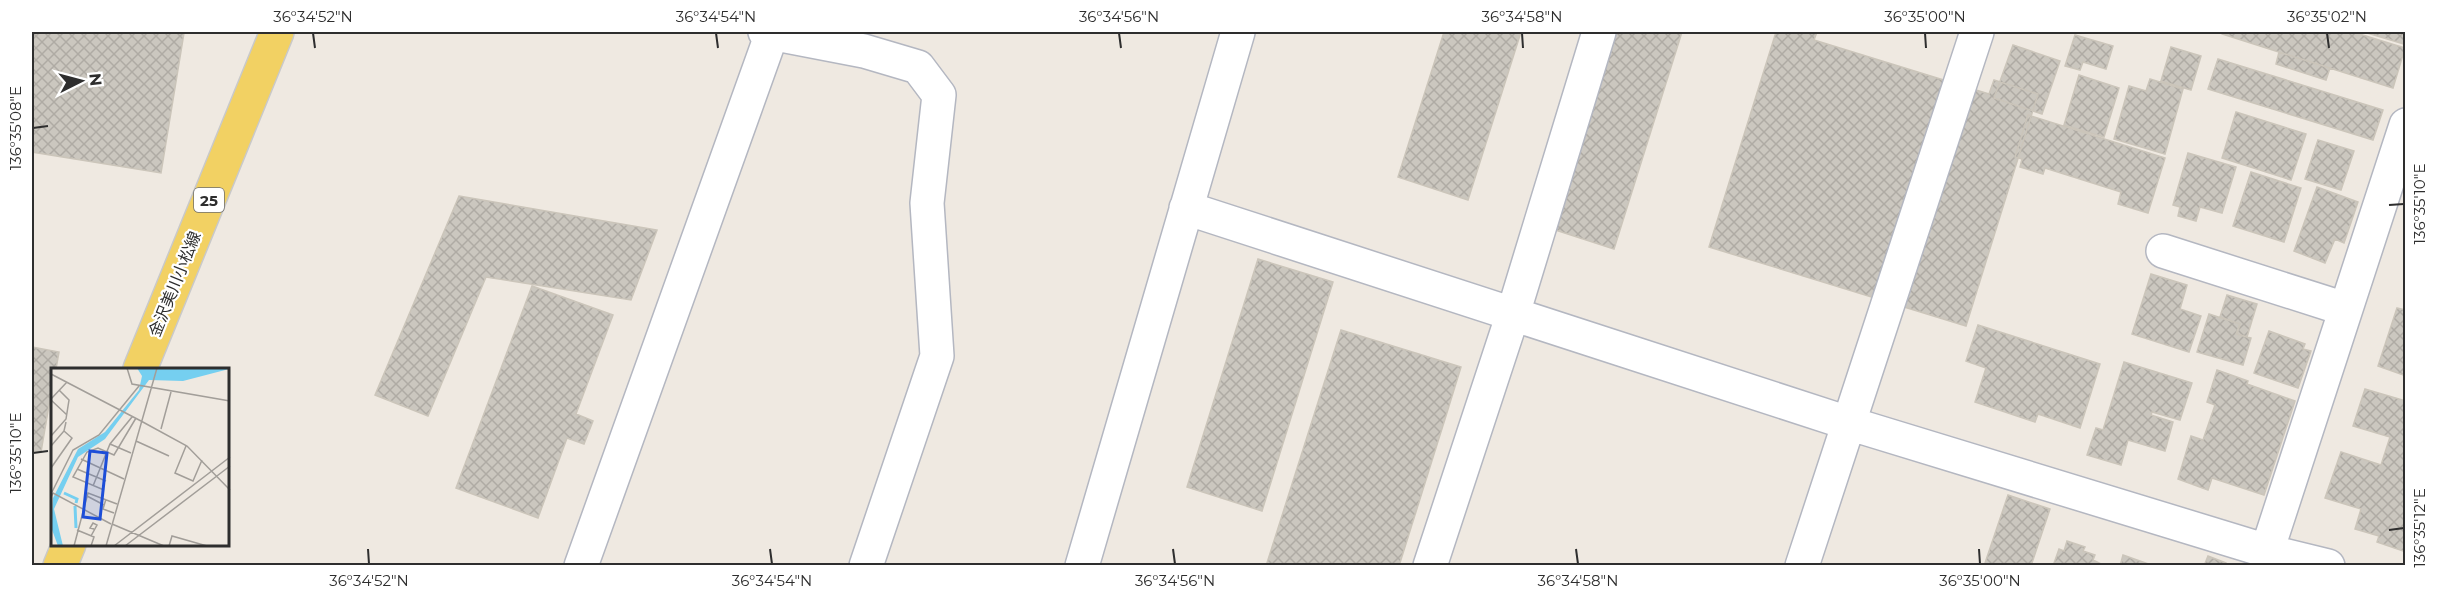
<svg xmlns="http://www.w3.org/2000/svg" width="2437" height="597" font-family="Montserrat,'Noto Sans JP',sans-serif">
	<defs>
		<pattern id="building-cross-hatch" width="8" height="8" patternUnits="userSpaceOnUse" patternTransform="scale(1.5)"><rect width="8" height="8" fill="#cbc7bf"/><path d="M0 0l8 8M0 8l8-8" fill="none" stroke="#afaba4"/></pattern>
	</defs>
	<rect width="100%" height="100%" fill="#efe9e1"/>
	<path fill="url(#building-cross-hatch)" stroke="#cbc5ba" stroke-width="1.5" d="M32 32H172L184 33 161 173 32 152Z
		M1444 32H1521L1468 200 1398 177Z
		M1600 32H1682L1614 249 1543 226Z
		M1776 32H1817L1814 40 1989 94 1994 80 2038 94 1966 326 1709 247Z
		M2222 32H2353L2405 48 2393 88 2222 34Z
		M2364 32H2406V39L2404 44Z
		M2075 35 2113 46 2106 69 2083 62 2080 70 2065 66Z
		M2013 45 2060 61 2042 114 1994 98Z
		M2171 47 2201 56 2191 90 2161 81Z
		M2279 52 2330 68 2326 80 2276 64Z
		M2218 59 2383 110 2373 140 2208 89Z
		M2079 75 2119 88 2104 137 2064 125Z
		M2150 79 2183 89 2165 154 2114 139 2129 86 2146 91Z
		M2236 112 2306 134 2291 180 2222 158Z
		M2028 115 2165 158 2148 213 2118 204 2121 192 2045 168 2043 174 2020 167 2022 159 2015 157Z
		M2318 140 2354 151 2341 190 2305 179Z
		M2188 153 2236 167 2222 213 2200 207 2196 221 2178 216 2180 207 2173 205Z
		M2251 172 2301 188 2284 242 2233 226Z
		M2317 187 2358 202 2344 243 2335 239 2325 263 2294 251Z
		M459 196 657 230 631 300 486 277 428 416 375 395Z
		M1258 259 1333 282 1262 511 1187 487Z
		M1258 259 1333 282 1262 511 1187 487Z
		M2151 274 2187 285 2180 309 2201 316 2189 352 2132 334Z
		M532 286 613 315 576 414 593 421 584 444 567 438 538 518 456 488Z
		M532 286 613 315 576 414 593 421 584 444 567 438 538 518 456 488Z
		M2227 295 2257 304 2247 337 2237 334 2240 324 2220 317Z
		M2397 308 2406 310V376L2378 366Z
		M2209 314 2240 324 2236 334 2251 338 2243 365 2197 352Z
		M1978 325 2100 364 2080 428 2038 414 2035 422 1975 402 1986 368 1966 361Z
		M1341 330 1461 367 1445 419 1399 566H1266Z
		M2269 331 2305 344 2303 349 2311 351 2298 388 2254 373Z
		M32 347 59 352 56 369H52V388L41 452 32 451Z
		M2124 362 2192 383 2180 420 2152 412 2151 415 2173 422 2165 451 2128 440 2121 465 2087 455 2096 428 2103 430Z
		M2217 370 2248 381 2247 384 2295 401 2264 495 2212 478 2208 490 2178 479 2191 436 2203 440 2215 405 2207 402Z
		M2365 389 2406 401V552L2377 542 2379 536 2355 529 2361 509 2325 498 2341 452 2381 465 2390 437 2353 426Z
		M2008 495 2050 509 2031 566H1993L1985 563Z
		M2067 541 2085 547 2083 551 2095 555 2093 560 2105 566H2053L2059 549 2064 551Z
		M2123 555 2154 566H2120Z
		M2208 556 2226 563 2225 566H2204Z"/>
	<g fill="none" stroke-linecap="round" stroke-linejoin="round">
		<defs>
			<path id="minor" d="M765 32 864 51 918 67 939 95 927 203 937 356 866 566
				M1186 208 1848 423 2267 551 2328 566
				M2163 251 2345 309
				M2267 551 2406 125
				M581 566 772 33
				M1082 566 1238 32
				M1430 566 1513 314 1599 32
				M1802 566 1977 32"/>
			<path id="primary" d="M140 369 277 32
				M60 566 69 544"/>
		</defs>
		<use href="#minor" stroke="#b4b7c1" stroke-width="36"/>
		<use href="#primary" stroke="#c9c9c9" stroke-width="36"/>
		<use href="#minor" stroke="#fff" stroke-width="33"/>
		<use href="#primary" stroke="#f2d163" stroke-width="33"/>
	</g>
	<path fill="none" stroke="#2e2e2e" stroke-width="2" d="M313 33 315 48M716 33 718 48M1119 33 1121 48M1522 33 1523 48M1925 33 1926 48M2327 33 2329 48M33 128 48 126M2389 205 2404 204M33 453 48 451M2389 530 2404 528M368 549 369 564M770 549 772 564M1173 549 1175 564M1576 549 1578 564M1979 549 1980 564"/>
	<g text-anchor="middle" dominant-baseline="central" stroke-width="4.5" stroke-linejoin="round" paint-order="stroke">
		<rect fill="#fff" stroke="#6d6d6d" stroke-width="1.5" x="194" y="188" width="30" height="24" rx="4.5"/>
		<g font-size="15" font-weight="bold" fill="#2e2e2e">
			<text x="209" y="200">25</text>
		</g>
		<g font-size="16" fill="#2e2e2e" stroke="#fff">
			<text transform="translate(175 284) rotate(-68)">金沢美川小松線</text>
		</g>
	</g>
	<g transform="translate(51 368)">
		<rect width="178" height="178" fill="#efe9e1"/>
		<path d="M86 0 178 1 132 13 98 12 54 71 27 89 3 141 12 178H7L0 159 2 130 27 81 54 64 88 22 91 8Z" fill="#75cff0"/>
		<path fill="none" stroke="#75cff0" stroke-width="3" d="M13 125 26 131 25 135M24 138 25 160"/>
		<path fill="none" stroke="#a29e99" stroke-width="1.5" d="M76 0 81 16 179 33M0 6 90 53M0 31 16 14M0 32 16 47M90 53 136 78 179 122M110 61 120 24M0 68 15 51 18 32 8 22M85 73 118 88M59 76 80 85M0 78 13 63 15 54M135 78 124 105 142 113 151 92M30 91 73 111M0 100 21 70 13 63M26 101 55 113M42 118 59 76 81 49M53 122 22 109 36 84 47 80 63 87 85 50M1 124 22 82 48 67 88 18M36 128 53 137M0 129 2 125 60 156M55 131 52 141 63 145M61 156 113 178M26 162 43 169 40 178M40 168 46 157 42 155 39 160 43 161M23 178 37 125 66 136M55 178 106 0M63 178 179 89M74 178 179 98M118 178 121 168 156 178"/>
		<path fill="#1d4ed8" fill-opacity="0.15" stroke="#1d4ed8" stroke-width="3" d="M39 83 56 85 49 151 32 149Z"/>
		<rect width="178" height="178" fill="none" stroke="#2e2e2e" stroke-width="3"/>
	</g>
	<rect width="2437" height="597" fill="none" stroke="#ffffff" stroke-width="66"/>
	<g transform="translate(81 81) rotate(84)" stroke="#ffffff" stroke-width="4.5" paint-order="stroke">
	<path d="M0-4.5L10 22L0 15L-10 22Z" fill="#2e2e2e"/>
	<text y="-9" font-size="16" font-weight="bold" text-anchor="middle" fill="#2e2e2e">N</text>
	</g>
	<rect x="33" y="33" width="2371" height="531" fill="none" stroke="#2e2e2e" stroke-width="2"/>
	<g font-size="15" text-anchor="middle" fill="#2e2e2e">
		<text x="313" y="22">36°34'52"N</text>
		<text x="716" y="22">36°34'54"N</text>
		<text x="1119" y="22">36°34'56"N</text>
		<text x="1522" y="22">36°34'58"N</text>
		<text x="1925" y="22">36°35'00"N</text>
		<text x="2327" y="22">36°35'02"N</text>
		<text transform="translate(16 128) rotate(-90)" y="5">136°35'08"E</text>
		<text transform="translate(2420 204) rotate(-90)" y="5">136°35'10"E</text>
		<text transform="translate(16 453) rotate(-90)" y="5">136°35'10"E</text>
		<text transform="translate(2420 528) rotate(-90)" y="5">136°35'12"E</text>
		<text x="369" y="586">36°34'52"N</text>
		<text x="772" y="586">36°34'54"N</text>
		<text x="1175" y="586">36°34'56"N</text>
		<text x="1578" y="586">36°34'58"N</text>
		<text x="1980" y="586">36°35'00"N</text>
	</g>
</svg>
